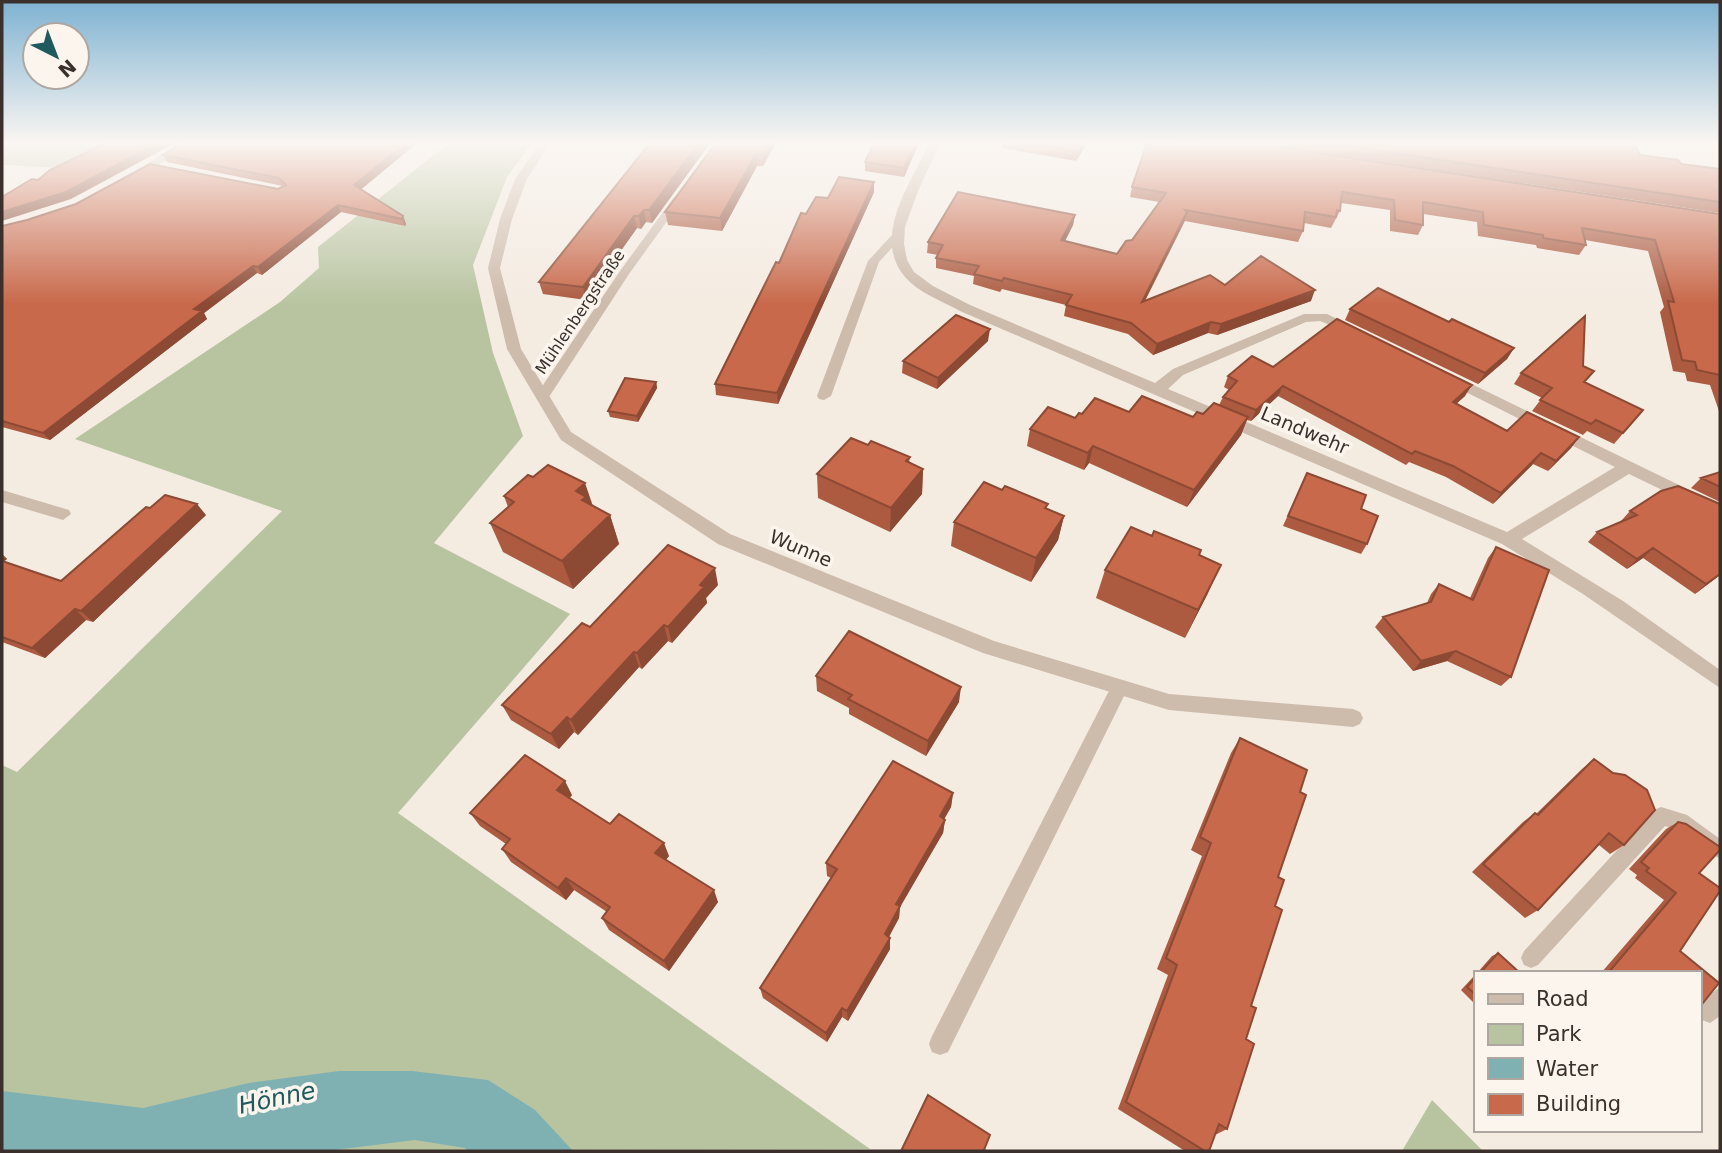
<svg xmlns="http://www.w3.org/2000/svg" width="1722" height="1153" font-family="'DejaVu Sans',sans-serif">
	<rect width="100%" height="100%" fill="#f4ebe1"/>
	<path fill="#b8c4a0" d="M2 143H105L60 168 2 165Z
		M449 143H532L507 177 473 265 493 353 523 436 434 543 570 614 398 813 870 1149 2 1151V765L17 772 282 511 75 439 280 302 319 268 318 247Z
		M1432 1100 1483 1151H1402Z"/>
	<path fill="#7fb0b2" d="M339 1071H412L488 1080 535 1110 573 1151H468L465 1148 415 1140 327 1151H2V1091L143 1108 249 1083Z"/>
	<g fill="none" stroke-linecap="round" stroke-linejoin="round">
		<path fill="#cdbbac" fill-rule="evenodd" d="M674 197 683 199 629 274 547 400H537V394L620 271Z
			M891 236 901 238 879 262 831 396 824 400 819 399 817 396 868 261Z
			M1119 681 1125 683 1128 688 948 1052 940 1055 932 1052 929 1044 932 1036 1113 683Z
			M1661 807 1687 815 1720 839V859L1675 829 1665 826 1538 965 1531 968 1524 965 1521 958 1524 951 1654 810Z
			M1720 988V1016L1710 1023 1702 1020 1699 1012C1703 1002 1709 993 1720 988Z"/>
		<path fill="#cdbbac" fill-rule="evenodd" d="M180 143H193L138 178 128 176Z
			M540 143H550L527 179 512 219 500 268 521 349 571 432 730 534 994 641 1169 694 1353 709 1360 712 1363 718 1360 724 1353 727 1169 710 983 653 718 544 561 440 507 349 488 268 500 219 515 179Z
			M930 143H940L918 191 905 227 904 244 907 260 914 272 933 286 970 305 1155 383 1173 369 1304 314H1327L1362 331 1355 335 1320 321 1306 322 1183 375 1168 389 1507 532 1615 467 1444 381 1442 378 1444 375 1449 373 1720 505V518L1629 474 1522 539 1623 601 1720 670V688L1583 594 1502 544 960 311C942 301 919 293 905 277 871 238 911 181 930 143Z
			M2 490 69 510 71 514 63 520 2 502Z"/>
	</g>
	<path fill="#ac5a40" d="M183 143H417L361 189 403 216 406 224 405 226 341 212 262 275 257 273 204 313 207 319 50 440 2 427V226L278 189 283 186 167 162 163 155Z
		M650 143H710L652 223 646 222 641 229 637 228 586 300 543 294 539 282Z
		M716 143H776L763 166H757L722 231 668 225 665 212Z
		M874 143H919L904 177 865 171V162Z
		M1002 143H1087L1076 161 1002 148Z
		M1257 143H1634L1640 155 1681 164 1720 169V213Z
		M1196 147 1720 214V414L1710 385 1687 381 1685 373 1673 371 1660 312 1664 307 1648 251 1585 240 1586 245 1579 255 1537 248 1536 245 1478 236 1477 222 1423 214V225L1418 235 1390 231V210L1341 203 1340 211 1331 228 1304 223 1303 231 1298 242 1185 221 1145 301 1225 285 1311 301 1217 335 1208 333 1153 355 1128 334 1064 316 1066 305 1002 289 1000 292 973 284 974 276 936 268V258L938 255 927 253 928 242 1075 215 1073 225 1065 241 1117 254 1132 240 1159 202 1130 197 1132 187Z
		M874 182V192L778 404 716 395 715 384 806 214 828 198Z
		M1350 309 1514 348 1507 359 1478 384 1345 320Z
		M988 341 937 389 902 373 903 361Z
		M1583 366 1585 383 1643 410 1614 444 1587 431 1583 435 1532 411 1542 398 1514 384 1521 373Z
		M1273 367 1465 396 1456 404 1507 431 1579 437 1571 448 1548 471 1533 464 1493 504 1446 477 1409 462 1406 465 1278 396 1251 421 1247 420 1241 435 1187 507 1089 463 1084 470 1027 446 1030 429 1075 418 1082 414 1129 412 1193 417 1203 414 1219 405 1223 397 1229 390 1224 387 1228 376Z
		M656 382 657 388 638 422 610 417 608 411Z
		M868 445 910 457 909 463 923 469 922 494 890 532 818 498 817 474Z
		M1720 472V502L1691 488 1701 478Z
		M1307 473 1361 509 1367 544 1361 554 1283 526Z
		M504 496 593 506 610 515 619 544 573 589 503 552 490 523 508 507Z
		M150 508 206 515 93 622 86 620 45 658 2 642V554L7 559 3 562 61 581Z
		M1046 509 1064 516 1058 540 1031 582 951 546 954 522Z
		M1630 511 1720 575 1695 594 1643 558 1627 569 1588 542 1597 532 1622 522 1621 521Z
		M1496 547 1511 677 1501 686 1447 661 1413 671 1375 627 1383 617 1427 603 1431 594 1439 584 1470 598 1488 558Z
		M1105 570 1208 593 1185 638 1096 598Z
		M718 585 706 598 707 603 672 643 668 641 642 669 639 667 578 735 574 732 559 749 511 720 502 705 590 627Z
		M816 676 959 702 926 756 849 714V708L817 691Z
		M1240 738 1300 792 1278 877 1275 906 1251 1006 1246 1039 1227 1129 1215 1135 1209 1151H1185L1118 1109 1168 975 1157 969 1202 856 1191 850 1231 753Z
		M1594 759 1624 845 1610 854 1599 845 1538 910 1525 918 1472 872 1523 822 1535 813 1536 814 1582 769Z
		M953 793 951 807 944 819 945 820 943 833 900 906 899 918 889 937 890 938V949L848 1021 842 1017 827 1042 763 998 760 988 831 878 827 876 826 863Z
		M572 795 569 798 610 824 669 856 666 859 718 902 669 971 609 930 602 918 607 912 574 890 566 900 511 862 502 849 506 844 480 826 470 813Z
		M1678 822 1699 873 1680 951 1699 973H1601L1664 900 1635 878 1637 875 1629 869 1666 829Z
		M1498 953 1520 973H1477L1492 956Z
		M1475 975V1004L1461 990Z"/>
	<path fill="#8c4a34" d="M158 143H175L71 199 2 221V212Z
		M406 143H417L358 192 354 185Z
		M699 143H710L652 223 649 210Z
		M768 143H776L763 166 762 154Z
		M915 143H919L904 177V168Z
		M1083 143H1087L1076 161 1078 152Z
		M756 154 757 166 722 231 720 218Z
		M874 182V192L778 404 777 393Z
		M338 205 341 212 262 275 258 267Z
		M644 210 646 222 641 229 639 216Z
		M1187 212 1184 222 1139 312 1142 302Z
		M1075 215 1073 225 1060 251 1061 240Z
		M403 216 406 224 405 226 402 219Z
		M634 216 637 228 586 300 583 287Z
		M253 266 257 273 204 313 207 319 50 440 43 433 194 309Z
		M1315 290 1311 301 1217 335 1221 324Z
		M1211 322 1208 333 1153 355 1157 344Z
		M990 329 988 341 937 389 938 378Z
		M1514 348 1507 359 1478 384 1485 373Z
		M656 382 657 388 638 422 637 416Z
		M1472 385 1465 396 1446 413 1453 402Z
		M1283 386 1278 396 1251 421 1256 410Z
		M1248 417 1241 435 1187 507 1194 490Z
		M1579 437 1571 448 1548 471 1556 461Z
		M1093 446 1089 463 1084 470 1088 453Z
		M1541 453 1533 464 1493 504 1501 493Z
		M923 469 922 494 890 532 891 508Z
		M585 483 595 512 592 514 576 491Z
		M197 504 206 515 93 622 81 611Z
		M610 515 619 544 573 589 562 561Z
		M1064 516 1058 540 1031 582 1036 558Z
		M1653 548 1643 558 1627 569 1637 559Z
		M2 554 7 559 2 563Z
		M1221 565 1208 593 1185 638 1198 610Z
		M715 568 718 585 706 598 707 603 672 643 668 627 700 585Z
		M1720 574V575L1695 594 1706 584Z
		M75 609 86 620 45 658 32 648Z
		M664 625 668 641 642 669 637 653Z
		M1456 651 1447 661 1413 671 1421 661Z
		M634 652 639 667 578 735 571 720Z
		M961 687 959 702 926 756 928 741Z
		M567 717 574 732 559 749 551 734Z
		M565 781 572 795 565 804 557 790Z
		M953 793 951 807 938 830 940 816Z
		M945 820 943 833 895 916 896 904Z
		M664 843 669 856 661 866 655 853Z
		M566 878 574 890 566 900 558 888Z
		M714 890 718 902 669 971 664 961Z
		M900 906 899 918 884 945 885 934Z
		M890 938V949L848 1021 847 1011Z
		M842 1008V1017L827 1042 826 1033Z"/>
	<path fill="#c8694b" stroke="#8c4a34" stroke-width="2" d="M106 143H158L66 192 2 212V197L32 179 38 180 50 170Z
		M183 143H406L354 185 403 216 402 219 338 205 258 267 253 266 194 309 202 311 43 433 2 421V226L27 220 76 204 150 164 278 189 286 185 279 178 163 155Z
		M650 143H699L649 210H644L639 216H634L583 287 539 282Z
		M716 143H768L762 154H756L720 218 665 212Z
		M874 143H915L904 168 865 162Z
		M1028 143H1083L1078 152Z
		M1147 143H1167L1196 147 1197 143H1252L1720 214V376V375L1697 370 1695 362 1682 360 1668 301 1674 302 1655 240 1582 228 1586 245 1543 238V235L1484 225 1483 212 1423 202V225L1395 220 1394 200 1342 192 1340 211 1337 210 1336 217 1305 212 1303 231 1185 210 1187 212 1142 302 1210 275 1225 285 1261 256 1315 290 1221 324 1211 322 1157 344 1131 323 1066 305 1072 295 1004 278 1002 281 974 274 979 266 936 258 943 245 928 242 958 192 1075 215 1061 240 1117 254 1126 241 1132 240 1166 193 1132 187Z
		M1328 143H1634L1640 155 1678 160 1681 164 1720 169V202Z
		M839 177 874 182 777 393 715 384 776 262 779 263 801 213 806 214 816 197 828 198Z
		M1378 288 1449 322 1452 319 1514 348 1485 373 1350 309Z
		M956 315 990 329 938 378 903 361Z
		M1585 316 1583 366 1594 371 1584 382 1643 410 1623 433 1596 420 1591 424 1540 400 1552 388 1521 373Z
		M1337 319 1472 385 1453 402 1507 431 1527 412 1579 437 1556 461 1541 453 1501 493 1453 466 1415 451 1412 454 1283 386 1256 410 1223 397 1237 381 1228 376 1252 356 1273 367Z
		M625 378 656 382 637 416 608 411Z
		M1142 396 1193 417 1197 412 1203 414 1214 403 1248 417 1194 490 1093 446 1088 453 1030 429 1048 407 1075 418 1079 413 1082 414 1095 398 1129 412Z
		M851 438 868 445 871 441 910 457 906 461 923 469 891 508 817 474Z
		M548 465 585 483 576 491 586 497 582 500 610 515 562 561 490 523 514 502 504 496 528 475 533 477Z
		M1720 472V487L1701 478Z
		M1307 473 1366 495 1361 509 1378 516 1367 544 1288 516Z
		M984 482 1002 490 1005 486 1048 504 1045 508 1064 516 1036 558 954 522Z
		M1678 486 1720 504V574L1706 584 1653 548 1637 559 1597 532 1637 515 1630 511 1661 491Z
		M165 495 197 504 81 611 75 609 32 648 2 637V561L61 581 146 507 150 508Z
		M1131 527 1152 536 1154 531 1201 550 1199 555 1221 565 1198 610 1105 570Z
		M668 545 715 568 700 585 704 587 668 627 664 625 637 653 634 652 571 720 567 717 551 734 502 705 582 623 590 627Z
		M1496 547 1549 570 1511 677 1456 651 1421 661 1383 617 1431 602 1439 584 1473 600Z
		M849 631 961 687 928 741 848 699 852 695 816 676Z
		M1240 738 1307 770 1300 792 1306 795 1278 877 1284 880 1275 906 1282 910 1251 1006 1256 1008 1246 1039 1254 1044 1227 1129 1219 1124 1209 1151H1205L1126 1102 1177 965 1166 958 1211 843 1200 837Z
		M525 755 565 781 557 790 610 824 619 814 664 843 655 853 714 890 664 961 602 918 610 907 566 878 558 888 502 849 510 839 470 813Z
		M1594 759 1613 773 1625 775 1647 790 1655 810 1624 845 1609 833 1538 910 1483 864 1535 813 1538 815Z
		M893 761 953 793 940 816 945 820 896 904 900 906 885 934 890 938 847 1011 842 1008 826 1033 760 988 837 869 826 863Z
		M1678 822 1686 824 1720 847V850L1699 873 1720 888V891L1680 951 1719 983 1699 1008V973H1608L1676 893 1646 871 1649 868 1641 862Z
		M1498 953 1520 973H1480Z
		M1475 978V994L1467 987Z
		M928 1095 990 1135 984 1150 986 1151H901Z"/>
	<linearGradient id="sky" x2="0" y2="1"><stop stop-color="#7eb2d2"/><stop offset="0.47" stop-color="#faf6f2"/><stop offset="1" stop-color="#faf6f2" stop-opacity="0"/></linearGradient>
	<rect width="1722" height="304" fill="url(#sky)"/>
	<g text-anchor="middle" dominant-baseline="central" stroke-width="7" stroke-linejoin="round" paint-order="stroke">
		<g font-size="16" fill="#3b302b" stroke="#fbf5ee">
			<text transform="translate(580 312) rotate(-56)">Mühlenbergstraße</text>
		</g>
		<g font-size="19" fill="#3b302b" stroke="#fbf5ee">
			<text transform="translate(1305 430) rotate(23)">Landwehr</text>
			<text transform="translate(801 548) rotate(23)">Wunne</text>
		</g>
		<g font-size="24" font-style="italic" fill="#1f5a5e" stroke="#fbf5ee">
			<text transform="translate(277 1098) rotate(-12)">Hönne</text>
		</g>
	</g>
	<rect width="1722" height="1153" fill="none" stroke="#3b302b" stroke-width="7"/>
	<rect x="1474" y="971" width="228" height="161" fill="#fbf5ee" stroke="#aea6a0" stroke-width="2"/>
	<rect x="1488" y="994" width="35" height="10" fill="#cdbbac" stroke="#aea6a0" stroke-width="2"/>
	<text x="1536" y="1006" font-size="21" fill="#3b302b">Road</text>
	<rect x="1488" y="1024" width="35" height="21" fill="#b8c4a0" stroke="#aea6a0" stroke-width="2"/>
	<text x="1536" y="1041" font-size="21" fill="#3b302b">Park</text>
	<rect x="1488" y="1058" width="35" height="21" fill="#7fb0b2" stroke="#aea6a0" stroke-width="2"/>
	<text x="1536" y="1076" font-size="21" fill="#3b302b">Water</text>
	<rect x="1488" y="1094" width="35" height="21" fill="#c8694b" stroke="#aea6a0" stroke-width="2"/>
	<text x="1536" y="1111" font-size="21" fill="#3b302b">Building</text>
	<g transform="translate(56 56) rotate(138)"><circle r="33" fill="#fbf5ee" stroke="#aea6a0" stroke-width="2"/>
	<path d="M0-5L12 26L0 18L-12 26Z" fill="#1f5a5e"/>
	<text y="-10" font-size="19" font-weight="bold" text-anchor="middle" fill="#3b302b">N</text>
	</g>
</svg>
